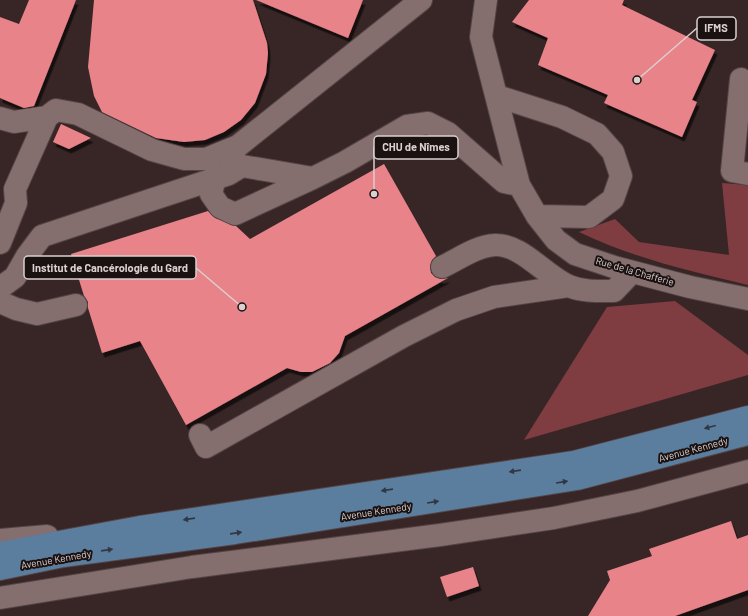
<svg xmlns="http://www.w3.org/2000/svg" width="748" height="616" font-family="Barlow,sans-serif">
	<defs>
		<filter id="shadow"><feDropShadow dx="2.5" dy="4.5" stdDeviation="0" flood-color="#0009"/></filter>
	</defs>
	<rect width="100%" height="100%" fill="#382626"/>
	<path fill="#7f3c41" d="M722 183 748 185V285C691 271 632 258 579 232L615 219 639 242 729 255Z
		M675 301 748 355V375L524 440 607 307Z"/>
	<path fill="#e78389" filter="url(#shadow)" d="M29 0H76L34 106 24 108 0 98V17L19 24Z
		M94 0H253L267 43 268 53 266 74 255 103 241 120 224 132 205 140 184 142 156 138 102 112 94 96 88 67Z
		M256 0H363L348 38Z
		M529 0H624L622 5 715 50 692 100 697 102 682 137 604 103 608 95 538 65 548 38 512 22Z
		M61 124 91 138 69 149 53 142Z
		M384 164 436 256 432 260 430 266 431 273 435 277 441 279 448 278 345 336 339 353 330 363 312 372H301L287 368 186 425 140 341 102 353 88 308V302L84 296 71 254 208 211 215 218 236 226 250 239Z
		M731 521 737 539 748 535V590L675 616H588L610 580 607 571 652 556 649 549Z
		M473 567 479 586 447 597 440 577Z"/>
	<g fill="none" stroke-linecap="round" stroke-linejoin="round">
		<defs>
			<path id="minor" d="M486 0 481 37 519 185 537 216 556 240 575 254 614 267 690 287 748 299
				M741 79 732 171 748 174
				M497 96 562 117 597 134 613 152 621 176 613 199 589 217 537 216
				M0 118 14 122 47 117
				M221 153 242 166 313 178 345 162 407 126 428 123 448 133 504 182 519 185
				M215 178 211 194 220 207 235 214 313 178
				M0 243 16 203 15 189 47 117 56 110 78 114 152 150 184 159H206L238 146 421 0
				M442 267C459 259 476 246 495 245 522 244 545 276 569 286 583 292 599 291 614 291L632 272
				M0 288 15 277 27 256 42 236 229 174 242 166
				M0 302 16 309 37 314 76 305
				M200 435 206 447 404 336 456 310 494 297 569 286
				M0 540 47 536
				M0 598 192 567 440 535 554 518 637 501 748 471"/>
			<path id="major" d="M0 553 140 527 574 462 748 417
				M0 569 63 556 235 533 577 479 748 434"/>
		</defs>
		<use href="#minor" stroke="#544445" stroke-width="24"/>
		<use href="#major" stroke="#544445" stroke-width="24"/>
		<use href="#minor" stroke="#846e6e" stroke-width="22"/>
		<use href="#major" stroke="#5b7e9f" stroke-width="22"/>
	</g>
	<defs><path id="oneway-solid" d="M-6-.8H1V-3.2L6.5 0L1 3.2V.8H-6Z"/></defs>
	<g fill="#313743">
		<use href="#oneway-solid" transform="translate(710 427) rotate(165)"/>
		<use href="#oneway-solid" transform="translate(515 471) rotate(172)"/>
		<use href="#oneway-solid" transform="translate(562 482) rotate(-9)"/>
		<use href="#oneway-solid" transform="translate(387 490) rotate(172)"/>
		<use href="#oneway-solid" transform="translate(433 502) rotate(-9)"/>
		<use href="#oneway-solid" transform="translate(189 519) rotate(172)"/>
		<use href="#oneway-solid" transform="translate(236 533) rotate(-8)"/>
		<use href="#oneway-solid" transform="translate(107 550) rotate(-8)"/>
	</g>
	<g text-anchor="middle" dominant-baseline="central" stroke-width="4" stroke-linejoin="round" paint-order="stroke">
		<g font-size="10" fill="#dccfcf" stroke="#1a1111">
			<text transform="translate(635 271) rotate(16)">Rue de la Chafferie</text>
			<text transform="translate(693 449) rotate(-15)">Avenue Kennedy</text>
			<text transform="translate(376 511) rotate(-9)">Avenue Kennedy</text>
			<text transform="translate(56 559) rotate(-10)">Avenue Kennedy</text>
		</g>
	</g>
	<path fill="none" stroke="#dccfcf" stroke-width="1.5" d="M637 80L697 28M374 194L374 147M242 307L196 268"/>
	<g fill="#dccfcf" stroke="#1a1111" stroke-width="1.5">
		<circle cx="637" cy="80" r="4"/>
		<circle cx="374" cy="194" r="4"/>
		<circle cx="242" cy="307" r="4"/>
	</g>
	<g fill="#1a1111" stroke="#dccfcf" stroke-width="1.5">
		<rect x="697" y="17" width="39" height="23" rx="4"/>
		<rect x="374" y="136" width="84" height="23" rx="4"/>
		<rect x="24" y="256" width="172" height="23" rx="4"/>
	</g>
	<g font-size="11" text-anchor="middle" font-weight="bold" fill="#dccfcf">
		<text x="716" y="32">IFMS</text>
		<text x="416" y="151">CHU de Nîmes</text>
		<text x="110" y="272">Institut de Cancérologie du Gard</text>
	</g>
</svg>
